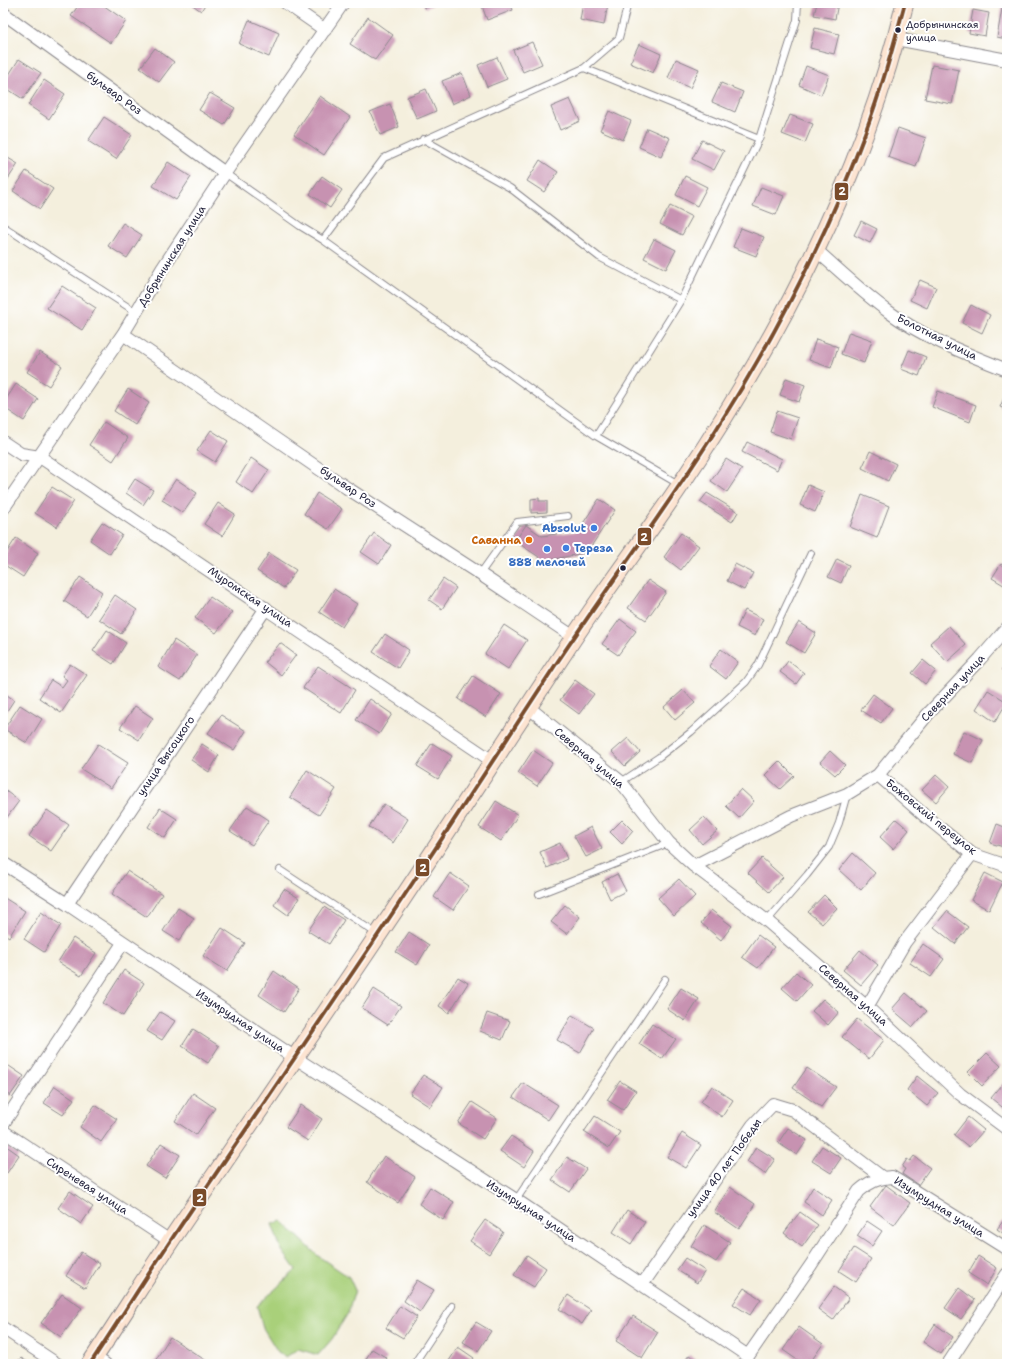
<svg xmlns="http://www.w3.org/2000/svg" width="1010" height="1367" font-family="'Shantell Sans',sans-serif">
	<rect width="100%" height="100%" fill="#fff"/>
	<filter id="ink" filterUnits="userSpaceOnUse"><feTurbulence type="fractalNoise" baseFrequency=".025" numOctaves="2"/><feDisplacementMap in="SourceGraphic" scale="8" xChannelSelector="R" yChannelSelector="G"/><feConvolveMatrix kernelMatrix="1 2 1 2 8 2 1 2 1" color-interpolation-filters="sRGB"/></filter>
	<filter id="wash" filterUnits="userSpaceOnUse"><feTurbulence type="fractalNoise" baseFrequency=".012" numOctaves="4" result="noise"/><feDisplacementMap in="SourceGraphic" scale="16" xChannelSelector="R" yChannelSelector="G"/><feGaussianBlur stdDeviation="0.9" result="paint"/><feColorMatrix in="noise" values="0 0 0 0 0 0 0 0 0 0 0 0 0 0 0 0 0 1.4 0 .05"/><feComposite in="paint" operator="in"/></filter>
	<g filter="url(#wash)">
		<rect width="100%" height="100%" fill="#f4efdd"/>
		<path fill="#a9d07a" stroke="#66795a" d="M282 1221 318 1256 349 1277 355 1290 348 1313 332 1339 318 1355 298 1349 286 1357 278 1352 263 1328 257 1306 296 1270 281 1249 272 1224Z"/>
		<g id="blocks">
			<path fill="#c792b1" d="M80 3H100L126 21 111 43 71 16Z
				M190 3H206L201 11Z
				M423 3H438L425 8Z
				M481 3H510L513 10 487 20Z
				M583 3 608 4 604 25 580 20Z
				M817 3H838L835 19 814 15Z
				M1003 3H1007V32L1006 39 997 37Z
				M973 10 989 13 985 36 969 33Z
				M368 17 393 35 375 60 350 44Z
				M249 20 279 33 269 57 239 44Z
				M815 28 839 34 834 54 810 48Z
				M532 42 542 64 523 72 513 50Z
				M639 44 661 54 653 73 630 63Z
				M155 48 174 62 159 82 140 68Z
				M497 57 507 79 487 87 478 65Z
				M19 59 41 73 23 99 3 86V84Z
				M676 59 699 69 690 88 668 78Z
				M932 65 959 70 952 104 925 99Z
				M806 66 829 75 821 95 799 85Z
				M462 73 471 95 452 104 442 81Z
				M44 80 65 94 49 119 28 105Z
				M721 83 743 92 735 112 712 102Z
				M426 89 436 111 417 119 407 97Z
				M210 93 235 108 224 125 199 110Z
				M320 96 350 117 324 155 294 134Z
				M570 99 580 121 560 130 551 107Z
				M390 104 399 127 380 135 370 112Z
				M609 111 631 121 623 140 600 130Z
				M790 115 813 124 805 143 782 134Z
				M104 117 132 135 116 159 88 141Z
				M647 128 670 138 661 157 639 147Z
				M898 128 926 138 916 167 888 157Z
				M702 140 724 151 714 170 692 159Z
				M3 155 18 164 4 185 3 184Z
				M540 160 558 172 544 192 527 181Z
				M168 162 191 177 176 200 153 186Z
				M26 171 53 189 40 209 13 191Z
				M322 176 342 190 330 208 310 194Z
				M685 176 707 187 697 206 676 195Z
				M761 187 784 196 776 215 753 206Z
				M670 206 692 217 682 235 660 224Z
				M861 221 877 229 870 243 854 235Z
				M123 223 142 235 127 258 108 246Z
				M741 228 764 237 756 256 733 247Z
				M654 239 676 250 666 269 644 258Z
				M920 280 936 287 927 308 910 300Z
				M62 286 96 308 82 330 47 308Z
				M971 305 990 315 982 333 962 323Z
				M849 332 872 340 864 363 841 354Z
				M816 339 838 347 831 368 809 360Z
				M909 350 926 357 919 376 901 369Z
				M40 352 62 366 49 386 27 372Z
				M786 378 805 385 799 402 780 395Z
				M16 384 38 399 24 421 3 407V404Z
				M128 389 149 403 135 425 114 411Z
				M938 391 976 405 970 422 932 407Z
				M1006 393 1007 394V410L1000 407Z
				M777 411 798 418 791 439 770 432Z
				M104 422 128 438 113 461 89 445Z
				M211 430 228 441 215 462 197 451Z
				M747 442 782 459 777 470 742 452Z
				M870 451 896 464 888 481 862 468Z
				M251 458 269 470 253 494 236 482Z
				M726 459 742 469 727 492 711 481Z
				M135 479 153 490 143 505 126 493Z
				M176 479 197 493 183 513 162 500Z
				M808 485 824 492 815 512 800 505Z
				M52 487 74 501 57 527 35 513Z
				M317 493 342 509 328 529 304 514Z
				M707 493 738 512 732 522 700 502Z
				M862 495 889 506 877 538 850 527Z
				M539 498V501H547V512L531 513V499Z
				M599 499 615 510 590 548V552L539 562V557L515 541 526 525 542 536 578 531Z
				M218 503 235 514 222 536 204 524Z
				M102 522 122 535 110 554 90 540Z
				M374 533 391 545 379 564 361 552Z
				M681 533 699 546 681 570 664 557Z
				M16 538 38 553 23 577 3 564V558Z
				M269 553 296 570 284 588 257 571Z
				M837 559 849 565 841 583 828 577Z
				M735 564 753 573 744 590 727 581Z
				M1001 564 1007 568V587L992 578Z
				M80 577 102 592 87 616 64 601Z
				M443 579 456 588 442 609 429 600Z
				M648 580 666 592 646 620 628 608Z
				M334 589 357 604 342 627 319 612Z
				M115 595 137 610 121 634 99 619Z
				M210 597 232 612 216 633 195 618Z
				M745 610 763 619 755 636 737 627Z
				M620 619 636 631 618 655 602 644Z
				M799 622 816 633 804 653 786 642Z
				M504 625 527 640 508 669 485 654Z
				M949 626 966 645 947 662 930 643Z
				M107 630 126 643 113 664 93 651Z
				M385 634 409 650 398 668 373 652Z
				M174 640 197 655 180 681 158 667Z
				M280 643 296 655 281 675 265 662Z
				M721 649 738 662 726 679 709 666Z
				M923 660 936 671 925 684 912 673Z
				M788 661 804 673 796 684 780 672Z
				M70 664 87 675 61 713 39 698 51 680 62 687 67 680 62 676Z
				M1007 664V674L1002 669Z
				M318 666 355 690 341 713 303 688Z
				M473 676 501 694 486 717 458 699Z
				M575 680 594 694 579 714 560 700Z
				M683 690 695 703 675 720 664 707Z
				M988 690 1007 702 995 722 976 709Z
				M3 692 14 700 3 717Z
				M873 694 892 708 881 723 861 710Z
				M370 699 392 714 379 734 356 720Z
				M20 705 42 719 27 743 4 729Z
				M135 706 153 718 139 740 120 728Z
				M221 715 246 731 234 750 208 733Z
				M964 731 983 740 972 763 953 754Z
				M628 738 640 752 625 766 612 752Z
				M432 743 452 756 438 779 417 766Z
				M98 744 128 763 111 788 81 769Z
				M202 744 219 755 209 772 191 760Z
				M533 750 552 763 537 786 518 773Z
				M830 751 845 765 835 775 820 762Z
				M779 761 794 776 780 789 765 775Z
				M307 770 336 789 319 815 290 797Z
				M936 775 949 787 936 802 922 790Z
				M3 789 19 801 5 820 3 819Z
				M741 789 754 801 739 818 726 806Z
				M496 801 518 815 501 841 479 827Z
				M384 804 408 819 393 843 369 827Z
				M247 806 269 820 252 845 230 831Z
				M160 808 177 819 165 838 148 827Z
				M47 810 69 825 51 851 29 836Z
				M704 817 717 831 702 844 690 830Z
				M896 819 909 830 893 849 880 837Z
				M622 820 633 831 622 844 610 832Z
				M997 824 1007 828V848L990 843Z
				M591 827 602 849 586 857 574 836Z
				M560 843 567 859 547 868 540 852Z
				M853 853 875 873 861 890 839 870Z
				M762 858 783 877 769 892 748 873Z
				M127 871 162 894 147 917 112 894Z
				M450 873 469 886 453 910 434 897Z
				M985 873 1003 882 989 910 971 900Z
				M617 874 626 891 610 899 602 882Z
				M679 879 695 896 674 916 658 898Z
				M284 889 299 898 288 915 274 905Z
				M824 895 837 908 822 924 808 912Z
				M3 897 25 911 9 937 3 933Z
				M565 905 580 917 567 934 551 922Z
				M324 907 344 920 329 944 308 931Z
				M178 908 194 918 179 941 163 931Z
				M711 910 732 926 721 940 701 923Z
				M947 911 968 927 955 944 934 927Z
				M41 912 61 925 44 952 24 939Z
				M222 928 245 943 227 971 203 956Z
				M409 932 429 945 417 965 396 952Z
				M758 935 774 947 758 968 742 957Z
				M73 938 96 953 81 976 58 962Z
				M923 944 944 959 931 977 910 963Z
				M860 950 878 965 861 985 843 970Z
				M124 970 144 983 123 1016 103 1003Z
				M274 971 299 988 284 1012 259 995Z
				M796 972 811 985 797 1001 782 988Z
				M458 977 468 983 449 1013 439 1006Z
				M681 988 699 999 685 1021 667 1009Z
				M374 989 401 1006 388 1025 362 1008Z
				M906 993 927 1011 913 1027 892 1009Z
				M823 999 839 1012 828 1025 812 1011Z
				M160 1012 175 1021 162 1040 147 1031Z
				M487 1013 510 1021 502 1040 480 1031Z
				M572 1015 594 1028 580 1053 557 1040Z
				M857 1019 884 1040 869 1059 842 1037Z
				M652 1024 676 1039 662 1059 639 1044Z
				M193 1029 219 1046 208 1063 182 1046Z
				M987 1053 1001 1066 982 1086 968 1072Z
				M3 1062 24 1076 10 1096 3 1091Z
				M807 1068 836 1087 821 1107 793 1088Z
				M423 1075 443 1087 430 1107 410 1094Z
				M917 1076 938 1093 927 1106 907 1090Z
				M1007 1079V1111L991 1098Z
				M620 1081 636 1091 623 1110 607 1100Z
				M523 1083 558 1105 548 1120 513 1097Z
				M55 1086 74 1099 63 1115 44 1103Z
				M712 1086 733 1100 722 1117 701 1102Z
				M193 1093 215 1108 196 1135 175 1121Z
				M472 1102 497 1118 483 1139 458 1123Z
				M95 1105 117 1119 101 1142 80 1127Z
				M301 1105 322 1119 308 1141 286 1127Z
				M595 1116 620 1132 609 1148 584 1132Z
				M968 1117 984 1130 969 1147 954 1135Z
				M788 1128 807 1140 797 1155 778 1143Z
				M682 1133 701 1145 686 1168 667 1157Z
				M511 1136 534 1151 524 1167 500 1151Z
				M161 1143 180 1155 165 1178 146 1166Z
				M5 1145 19 1155 7 1173 3 1170V1148Z
				M822 1146 841 1158 831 1173 812 1161Z
				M756 1147 775 1159 765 1174 747 1162Z
				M384 1156 415 1177 398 1203 367 1182Z
				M914 1156 930 1168 918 1185 902 1174 905 1169 902 1167 907 1159 910 1161Z
				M567 1157 586 1169 570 1192 552 1180Z
				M886 1185 910 1203 894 1225 870 1207Z
				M430 1187 454 1202 443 1220 419 1204Z
				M730 1187 755 1204 739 1229 714 1212Z
				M813 1187 832 1200 822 1215 804 1202Z
				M70 1191 93 1207 81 1224 58 1208Z
				M627 1210 645 1222 631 1244 613 1232Z
				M800 1212 818 1225 802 1247 784 1233Z
				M1007 1216V1236L997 1229Z
				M485 1220 503 1232 489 1254 470 1241Z
				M867 1221 882 1231 872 1246 857 1236Z
				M704 1225 730 1242 716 1262 691 1246Z
				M854 1248 871 1259 856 1282 839 1271Z
				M81 1252 100 1264 85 1288 66 1276Z
				M527 1255 546 1268 534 1287 514 1275Z
				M978 1256 997 1268 987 1285 968 1273Z
				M685 1258 705 1271 697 1283 677 1270Z
				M417 1280 434 1290 420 1312 404 1301Z
				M834 1287 849 1298 833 1320 818 1309Z
				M744 1288 761 1299 750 1315 733 1304Z
				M959 1288 975 1300 961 1319 945 1308Z
				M62 1294 82 1308 61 1337 41 1323Z
				M568 1295 591 1310 582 1324 559 1309Z
				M400 1306 417 1317 403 1338 386 1328Z
				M1007 1315V1323L1003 1321Z
				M633 1316 658 1332 642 1358 616 1341Z
				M476 1322 491 1331 478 1351 463 1342Z
				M935 1324 953 1337 941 1354 923 1342Z
				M799 1327 823 1344 809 1364H803L783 1350Z
				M170 1337 211 1364H153Z
				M458 1347 474 1358 470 1364H447Z
				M372 1349 387 1358 383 1364H363Z
				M689 1355 703 1364H683Z
				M21 1358 31 1364H16Z"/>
		</g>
	</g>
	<g filter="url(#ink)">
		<use href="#blocks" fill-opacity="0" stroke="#8b888c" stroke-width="1"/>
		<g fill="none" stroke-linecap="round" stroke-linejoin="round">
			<defs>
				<path id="lane" d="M584 68 759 139
					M423 139 510 188 599 257 681 300 759 139 797 20 798 3
					M225 173 300 226 323 240 596 436 680 485
					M3 226 136 312
					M323 240 384 158 584 68 619 38 628 3
					M596 436 681 300
					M480 574 517 522 568 516
					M621 782 659 757 691 732 746 682 758 665 811 553
					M280 870 377 934
					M539 894 669 843
					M767 921 807 875 829 847 839 823 847 794
					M516 1200 665 979
					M414 1364 452 1306"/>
				<path id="street" d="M286 3 325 30
					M3 13 225 173
					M896 39 1007 60
					M816 250C840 271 863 293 889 312 924 338 967 354 1007 370
					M123 334 347 488 480 574 574 637
					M3 442 21 454 40 457 494 762
					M3 509 123 334 162 269 225 173 343 3
					M528 707 621 782 669 843 694 866 791 816 847 794 878 775 928 714 980 659 1007 628
					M878 775 925 816 972 854 1007 866
					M3 863 67 904 294 1057 516 1200 748 1356 811 1265 859 1191C869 1182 878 1178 892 1177L1007 1249
					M694 866 767 921 867 1007 960 1094 1007 1129
					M67 904 266 608
					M867 1007 905 942 972 854
					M3 1124 123 943
					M3 1131 170 1241
					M642 1285 753 1125 773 1104 793 1110 883 1178
					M3 1328 57 1364
					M94 1357 105 1364
					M948 1364 1007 1274"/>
				<path id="secondary" d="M90 1364C118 1322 145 1279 173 1237 242 1135 312 1034 380 932 443 839 503 745 565 651 601 595 642 542 679 487 779 339 863 177 905 3"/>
			</defs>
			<use href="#lane" stroke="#8b888c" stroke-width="8"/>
			<use href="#street" stroke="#8b888c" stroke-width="14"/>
			<use href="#secondary" stroke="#8b888c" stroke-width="19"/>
			<use href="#lane" stroke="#fff" stroke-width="6"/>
			<use href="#street" stroke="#fff" stroke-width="12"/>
			<use href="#secondary" stroke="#fde4d1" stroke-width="17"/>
			<defs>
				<path id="bus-1" d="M90 1364C118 1322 145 1279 173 1237 249 1124 327 1012 402 899 454 821 505 742 556 664 608 586 664 512 714 433 774 339 826 238 865 133 881 91 893 47 905 3"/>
			</defs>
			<use href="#bus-1" stroke="#fff" stroke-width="7"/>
			<use href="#bus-1" stroke="#7a4b2a" stroke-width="4"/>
		</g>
	</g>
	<g fill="#22223b" stroke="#fff" stroke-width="1.5">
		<circle cx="898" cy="30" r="3.5"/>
		<circle cx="623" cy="568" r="3.5"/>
	</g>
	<g fill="#3f7fe0" stroke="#fff" stroke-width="1.5">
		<circle cx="594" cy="528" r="4"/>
		<circle cx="566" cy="548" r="4"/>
		<circle cx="547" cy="549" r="4"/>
	</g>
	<circle fill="#e8710a" stroke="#fff" stroke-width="1.5" cx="529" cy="540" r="4"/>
	<g text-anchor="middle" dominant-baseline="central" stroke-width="4" stroke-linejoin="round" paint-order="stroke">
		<g font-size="10" fill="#22223b" stroke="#fff" text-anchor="start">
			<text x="906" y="24">Добрынинская<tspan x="906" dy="13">улица</tspan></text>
		</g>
		<g font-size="11" fill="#22223b" stroke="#fff">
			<text transform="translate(114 93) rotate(36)">бульвар Роз</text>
			<text transform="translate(172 256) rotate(-58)">Добрынинская улица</text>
			<text transform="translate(937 337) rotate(27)">Болотная улица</text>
			<text transform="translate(348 487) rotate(34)">бульвар Роз</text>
			<text transform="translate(250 597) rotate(34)">Муромская улица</text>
			<text transform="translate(953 688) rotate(-47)">Северная улица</text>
			<text transform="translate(166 756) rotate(-56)">улица Высоцкого</text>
			<text transform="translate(589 758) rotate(40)">Северная улица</text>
			<text transform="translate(931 817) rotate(39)">Божовский переулок</text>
			<text transform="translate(853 995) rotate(41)">Северная улица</text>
			<text transform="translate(240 1021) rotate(34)">Изумрудная улица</text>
			<text transform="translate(724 1168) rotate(-54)">улица 40 лет Победы</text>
			<text transform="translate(87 1186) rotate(33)">Сиреневая улица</text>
			<text transform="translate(939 1207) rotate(32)">Изумрудная улица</text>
			<text transform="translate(531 1211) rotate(33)">Изумрудная улица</text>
		</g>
		<g font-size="11" font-weight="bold" fill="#366cbe" stroke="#fff" text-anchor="end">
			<text x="586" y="528">Absolut</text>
			<text x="574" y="548" text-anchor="start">Тереза</text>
			<text x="547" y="562" text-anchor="middle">888 мелочей</text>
		</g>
		<g font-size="11" font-weight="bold" fill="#c56008" stroke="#fff" text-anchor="end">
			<text x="521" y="540">Саванна</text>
		</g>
	</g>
	<g stroke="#fff" stroke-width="1.5">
		<rect x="834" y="182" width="15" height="19" rx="4" fill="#7a4b2a"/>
		<rect x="637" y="527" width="15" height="19" rx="4" fill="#7a4b2a"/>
		<rect x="415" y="858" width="15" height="19" rx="4" fill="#7a4b2a"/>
		<rect x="192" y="1188" width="15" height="19" rx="4" fill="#7a4b2a"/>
	</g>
	<g font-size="11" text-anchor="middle" font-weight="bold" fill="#fff">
		<text x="842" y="195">2</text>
		<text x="644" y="541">2</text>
		<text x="423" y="872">2</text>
		<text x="200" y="1202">2</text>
	</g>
	<rect width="1010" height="1367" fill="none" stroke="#fff" stroke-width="16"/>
</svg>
